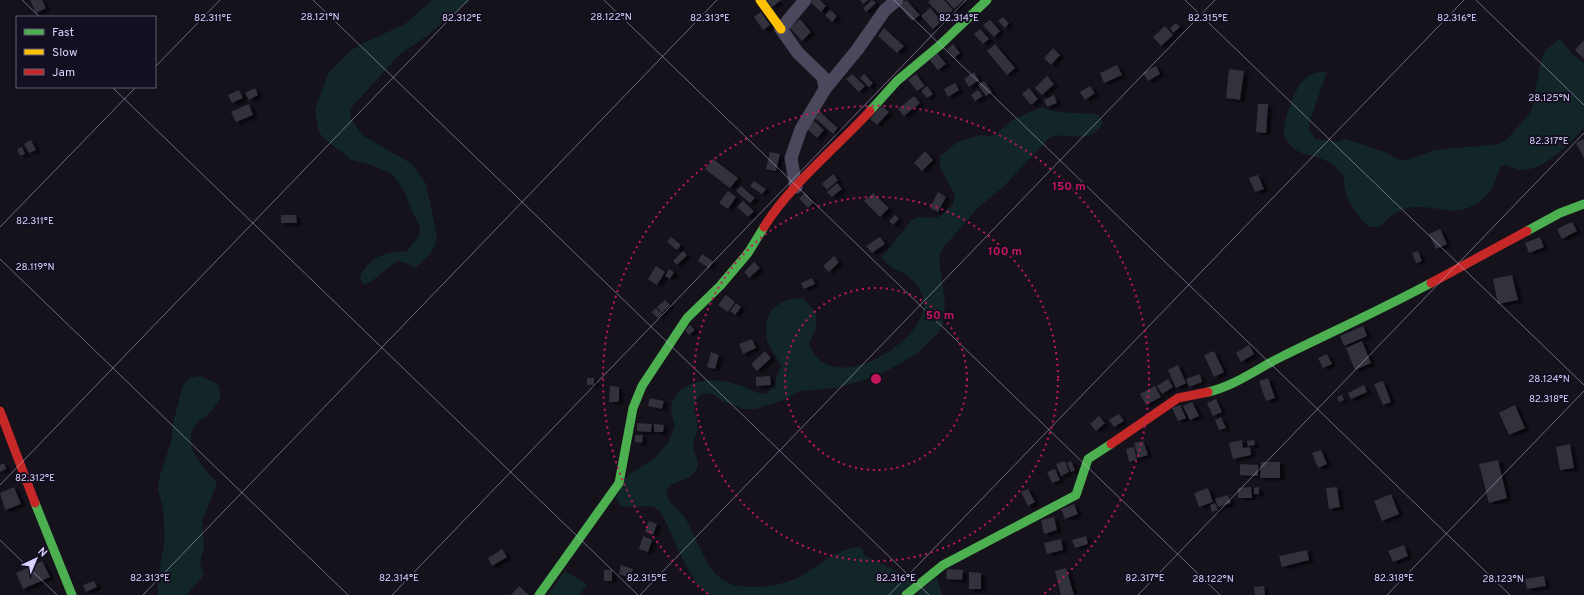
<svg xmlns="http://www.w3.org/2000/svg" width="1584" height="595" font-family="Overpass,sans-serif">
	<defs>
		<filter id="shadow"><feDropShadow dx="4.5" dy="2.5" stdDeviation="1" flood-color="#0009"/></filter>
	</defs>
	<rect width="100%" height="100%" fill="#15121c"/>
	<path fill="#122628" d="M432 0H470L427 36 400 54 351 108 350 117 362 135 412 164 426 184 437 236 435 246 430 254 415 268 406 263 397 261 372 281 363 285 360 277C370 255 385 253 407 251L419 236 420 227 411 209 404 190 393 175 372 165 352 160 322 137 318 128 315 109 329 72 350 51 367 41 404 25Z
		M1560 38 1573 55 1584 63V128C1569 144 1546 169 1523 170 1517 170 1509 165 1502 165 1496 173 1496 184 1489 192 1459 227 1438 200 1404 209 1394 212 1386 221 1379 227H1369C1355 213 1343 197 1344 176 1338 168 1332 163 1322 159 1308 153 1296 156 1286 139 1282 131 1285 120 1288 112 1295 92 1302 70 1327 72L1310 120 1309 130 1315 139 1336 142 1346 139 1387 153 1397 159 1407 160 1435 150 1499 144 1507 139 1527 117 1532 109 1541 60 1545 51Z
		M1042 107 1056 112 1098 114 1103 123C1087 147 1072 131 1050 137L1004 186 977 209 943 248 939 257 945 304 943 324 938 333 918 353 878 376 835 388 800 391 784 400 755 409H744L724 402 712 394 702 393C686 409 700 414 697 431 696 436 693 441 693 446 693 453 701 462 697 469 693 477 683 480 675 483 670 485 666 488 667 494 667 501 677 508 681 513 689 522 693 534 698 545 704 556 710 569 720 578 736 593 782 587 801 576 820 565 836 549 859 547L863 550 864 555 916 581 900 595H710C690 586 672 531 660 511L652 506 622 507 616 499 623 481 630 474 655 458 668 443 675 425C674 421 671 414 671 410 672 381 710 377 731 383 741 385 751 390 761 394H766L773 387 781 366C777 358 771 349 767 341 766 337 766 332 766 328 766 307 785 298 803 298L816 313V328L809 344C830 403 935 337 923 297 921 289 913 280 906 275 902 272 897 271 893 268 889 266 885 261 881 258L912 220 917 217 937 218 953 205 955 195 940 167V156L956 143 980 135 989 136 996 134 1012 120Z
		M200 376 218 384 221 397C217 403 213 410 208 415 205 418 199 420 196 424 180 446 204 467 217 483L202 521 204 548 200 563 204 575 186 595H158V578L165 538 163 508 158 489 159 479 171 442 173 423 183 385 190 378Z
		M565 571 587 584 580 595H547Z
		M937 577 942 595H915Z"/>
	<path fill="#33303e" filter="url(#shadow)" d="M30 0H42L46 8 36 13Z
		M766 0H781L772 7Z
		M813 0H820L826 6 821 12 811 2Z
		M860 0H868L863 4Z
		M872 0 876 3 866 12 863 8Z
		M906 0 920 15 912 21 899 6Z
		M931 0H944L953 10 944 19 928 2Z
		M946 0H964L954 9Z
		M930 8 942 21 933 29 921 16Z
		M830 10 837 16 832 22 825 15Z
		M761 12 770 25 763 30 754 17Z
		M1003 17 1009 23 1005 28 998 21Z
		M800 19 811 32 802 41 790 28Z
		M990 20 1000 31 994 37 983 25Z
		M1176 23 1180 27 1173 33 1170 28Z
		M1165 26 1173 35 1161 46 1153 37Z
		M884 28 904 46 897 53 878 36Z
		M980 29 989 39 983 44 974 34Z
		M1584 40V59L1575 50Z
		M953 44 960 53 954 58 947 49Z
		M995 44 1015 68 1007 75 987 51Z
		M1053 48 1060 55 1051 65 1044 58Z
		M937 53 946 64 938 70 930 60Z
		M1117 65 1122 75 1104 83 1100 73Z
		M1156 66 1160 74 1148 81 1143 73Z
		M1229 69 1244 71 1240 100 1226 98Z
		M974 72 979 80 969 87 964 79Z
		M852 74 865 86 859 92 846 79Z
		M864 74 873 83 869 87 860 78Z
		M916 74 925 86 917 91 908 80Z
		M1047 76 1054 84 1042 95 1035 88Z
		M984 81 992 92 986 96 978 85Z
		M955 83 959 90 948 97 944 89Z
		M927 86 933 94 927 98 921 91Z
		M1090 86 1095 93 1085 100 1080 92Z
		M255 88 258 95 249 100 245 93Z
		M1029 88 1038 99 1031 105 1022 94Z
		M239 90 243 98 232 103 228 95Z
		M978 90 983 96 975 101 971 95Z
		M1054 95 1057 103 1047 107 1044 100Z
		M914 96 920 103 904 116 898 109Z
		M249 104 253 115 236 122 231 112Z
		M1258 104H1268L1266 133 1256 132Z
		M882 106 889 112 877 125 870 119Z
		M820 112 838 128 833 134 815 118Z
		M814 121 824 130 817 138 807 129Z
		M1584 139V158L1576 143Z
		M31 140 36 150 29 153 24 144Z
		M22 147 25 154 20 156 17 149Z
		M925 151 933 160 922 171 914 163Z
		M770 152 780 154 776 171 766 169Z
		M713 159 738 178 730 188 705 169Z
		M833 174 838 180 827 190 822 184Z
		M1258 175 1264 189 1255 192 1249 178Z
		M754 181 766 189 762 194 750 186Z
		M837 183 842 189 832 197 827 192Z
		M741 186 755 198 750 203 736 191Z
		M728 191 736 197 728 209 719 203Z
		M938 192 946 197 938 212 930 208Z
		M805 193 813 203 808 208 799 198Z
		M873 193 889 208 880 217 864 201Z
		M743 201 754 211 748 217 737 207Z
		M281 215H296L297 223H281Z
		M895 215 899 219 893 225 889 221Z
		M1572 222 1577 231 1562 239 1557 229Z
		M1440 229 1447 244 1436 249 1429 234Z
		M671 237 681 245 677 250 667 242Z
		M880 237 885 244 872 253 866 246Z
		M1540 237 1544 247 1529 253 1525 243Z
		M683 251 687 255 677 265 673 261Z
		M1418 251 1422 261 1416 263 1412 253Z
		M702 254 713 261 709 268 698 261Z
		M834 256 839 262 829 272 823 266Z
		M754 262 760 268 749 278 744 272Z
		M656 266 665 272 657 285 648 279Z
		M669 269 674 272 670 279 665 276Z
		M1512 275 1518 300 1498 304 1493 279Z
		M812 278 815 284 804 289 801 283Z
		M726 295 735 302 728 312 718 305Z
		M665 300 670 305 662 313 657 307Z
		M736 303 741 307 735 315 730 311Z
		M656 308 662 314 658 318 651 312Z
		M690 325 695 330 689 335 685 330Z
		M1363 326 1367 336 1344 346 1340 336Z
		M752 339 756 348 743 354 739 344Z
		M1362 341 1371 363 1355 370 1346 348Z
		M1249 345 1254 354 1241 362 1236 353Z
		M765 351 771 358 757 371 751 364Z
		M1214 351 1224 372 1214 377 1204 355Z
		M711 352 719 355 715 369 707 367Z
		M1327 354 1332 364 1323 368 1318 358Z
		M1178 365 1186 383 1176 388 1168 370Z
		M1200 374 1202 382 1189 387 1186 379Z
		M770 376 771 385 756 386V377Z
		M587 378H594V385H587Z
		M1268 378 1275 398 1266 401 1259 381Z
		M1168 379 1173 387 1162 394 1157 386Z
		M1383 381 1391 402 1383 405 1374 384Z
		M1364 385 1367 392 1351 399 1348 393Z
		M610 386 619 387V402H609Z
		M1155 386 1161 397 1146 405 1140 394Z
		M1342 395 1344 400 1339 402 1337 397Z
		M650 398 664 401 662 409 648 406Z
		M1216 399 1222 412 1213 416 1207 403Z
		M1192 402 1199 416 1190 420 1183 406Z
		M1180 405 1186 418 1178 421 1172 408Z
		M1515 405 1525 428 1509 435 1499 413Z
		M1119 414 1124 421 1114 427 1109 420Z
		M1099 416 1105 423 1096 431 1090 424Z
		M1221 417 1226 428 1219 430 1215 420Z
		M637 423 652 424 651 432 637 431Z
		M654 424 664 425 663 432H654Z
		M635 435H643L642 443 635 442Z
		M1242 440 1243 448 1250 447 1251 455 1233 459 1229 443Z
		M1254 440 1255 445 1248 446 1247 441Z
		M1143 441 1148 455 1138 458 1134 443Z
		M1570 444 1574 468 1560 470 1556 447Z
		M1134 447 1137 460 1129 462 1126 449Z
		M1321 450 1327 464 1318 468 1312 453Z
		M1498 460 1507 498 1489 503 1479 464Z
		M1065 461 1069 472 1061 476 1056 464Z
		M1071 461 1075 470 1071 472 1067 463Z
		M1261 462H1280V478H1260Z
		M4 463 6 469 0 472V465Z
		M1240 464 1258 465V476L1240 475Z
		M1055 469 1060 480 1052 483 1047 472Z
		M14 487 21 504 5 510 0 493Z
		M1251 487 1252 498H1238V488Z
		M1259 487V494H1254V488Z
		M1337 487 1340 507 1329 509 1326 488Z
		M1208 488 1213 502 1199 507 1194 493Z
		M1028 489 1035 502 1028 506 1021 492Z
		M1391 494 1399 514 1382 521 1374 501Z
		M1228 495 1231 503 1218 507 1215 499Z
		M1215 503 1218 510 1212 512 1210 505Z
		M1074 504 1078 514 1065 519 1061 509Z
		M1054 517 1057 530 1044 534 1041 520Z
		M649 521 657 524 653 535 645 532Z
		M643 536 652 540 648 552 639 549Z
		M1086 536 1088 544 1075 548 1072 540Z
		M1061 539 1063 550 1047 554 1044 543Z
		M1404 545 1408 556 1393 562 1388 551Z
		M502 549 507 557 492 566 488 558Z
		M1307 550 1309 560 1282 567 1279 556Z
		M42 561 50 577 23 589 16 573Z
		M621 565 633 569 630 578 619 574Z
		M1066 568 1074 595H1061L1055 571Z
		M947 569 963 570 962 580 946 579Z
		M604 570H612V581H604Z
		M969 572 981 573V589H969Z
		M1544 576 1546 586 1527 589 1525 579Z
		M94 581 97 587 86 592 83 585Z
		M519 586 529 595H511Z
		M1264 586 1265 595H1255L1254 587Z"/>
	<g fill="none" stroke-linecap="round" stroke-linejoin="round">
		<path stroke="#4b485d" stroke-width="13" d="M825 89 857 50 885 10 897 0
			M796 187 791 158 801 129 825 89 823 77 798 53 781 29 805 0"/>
		<path stroke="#4caf50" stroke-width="9" d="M870 111 897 81 940 45 987 0
			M1527 231 1560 213 1584 204
			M1208 392C1235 386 1258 368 1283 356 1332 332 1382 309 1431 283
			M35 503 72 595
			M539 595 619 483 633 408 642 386 687 318 720 286 748 253 764 227
			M906 595 943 565 1076 495 1088 459 1111 444"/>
		<path stroke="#ffc107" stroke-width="9" d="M760 0 781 29"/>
		<path stroke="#c62828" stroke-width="9" d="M764 227C790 185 836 148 870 111
			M1431 283 1527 231
			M0 411 35 503
			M1111 444 1178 398 1208 392"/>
	</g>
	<path fill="none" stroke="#d9d0fc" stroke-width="1" stroke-opacity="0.45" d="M22 0 40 17M313 0 929 595M604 0 1220 595M894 0 1510 595M1185 0 1584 385M1476 0 1584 105M155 67 220 0M112 87 638 595M0 227 136 87M0 259 348 595M0 485 468 0M0 540 57 595M143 595 717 0M392 595 966 0M640 595 1215 0M889 595 1464 0M1138 595 1584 133M1387 595 1584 391"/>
	<g fill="none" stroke="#c2185b" stroke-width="2" stroke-dasharray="2 4">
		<circle cx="876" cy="379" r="91"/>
		<circle cx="876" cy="379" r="182"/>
		<path d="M708 594A273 273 0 1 1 1044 594"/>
	</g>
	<g font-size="10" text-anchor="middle" fill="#d9d0fc" stroke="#130e20" stroke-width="4" stroke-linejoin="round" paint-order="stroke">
		<text x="320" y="20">28.121°N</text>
		<text x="611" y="20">28.122°N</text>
		<text x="213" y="21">82.311°E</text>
		<text x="462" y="21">82.312°E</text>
		<text x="710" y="21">82.313°E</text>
		<text x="959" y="21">82.314°E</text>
		<text x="1208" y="21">82.315°E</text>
		<text x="1457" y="21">82.316°E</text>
		<text x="1549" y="101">28.125°N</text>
		<text x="1549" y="144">82.317°E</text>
		<text x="35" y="224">82.311°E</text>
		<text x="35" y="270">28.119°N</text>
		<text x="1549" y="382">28.124°N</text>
		<text x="1549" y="402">82.318°E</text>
		<text x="35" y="481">82.312°E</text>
		<text x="150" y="581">82.313°E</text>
		<text x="399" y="581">82.314°E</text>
		<text x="647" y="581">82.315°E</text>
		<text x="896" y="581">82.316°E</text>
		<text x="1145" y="581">82.317°E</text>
		<text x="1394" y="581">82.318°E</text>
		<text x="1213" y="582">28.122°N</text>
		<text x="1503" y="582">28.123°N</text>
	</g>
	<circle cx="876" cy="379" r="6" fill="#c2185b" stroke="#130e20" stroke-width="2"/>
	<g font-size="12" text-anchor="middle" font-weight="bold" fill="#c2185b" stroke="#130e20" stroke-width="4" stroke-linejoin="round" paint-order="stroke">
		<text x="1069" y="190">150 m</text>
		<text x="1005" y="255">100 m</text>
		<text x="940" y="319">50 m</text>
	</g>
	<rect x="16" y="16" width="140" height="72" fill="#130e20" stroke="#625c78"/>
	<rect x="24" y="29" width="20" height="6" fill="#4caf50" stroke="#625c78"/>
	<text x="52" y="36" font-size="12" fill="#d9d0fc">Fast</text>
	<rect x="24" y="49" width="20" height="6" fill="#ffc107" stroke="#625c78"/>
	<text x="52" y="56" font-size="12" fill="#d9d0fc">Slow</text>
	<rect x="24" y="69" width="20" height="6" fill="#c62828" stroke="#625c78"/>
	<text x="52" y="76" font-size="12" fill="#d9d0fc">Jam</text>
	<g transform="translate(36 559) rotate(44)" stroke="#130e20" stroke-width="3" paint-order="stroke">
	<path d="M0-3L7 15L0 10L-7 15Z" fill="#d9d0fc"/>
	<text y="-6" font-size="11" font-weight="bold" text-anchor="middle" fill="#d9d0fc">N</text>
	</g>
</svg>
